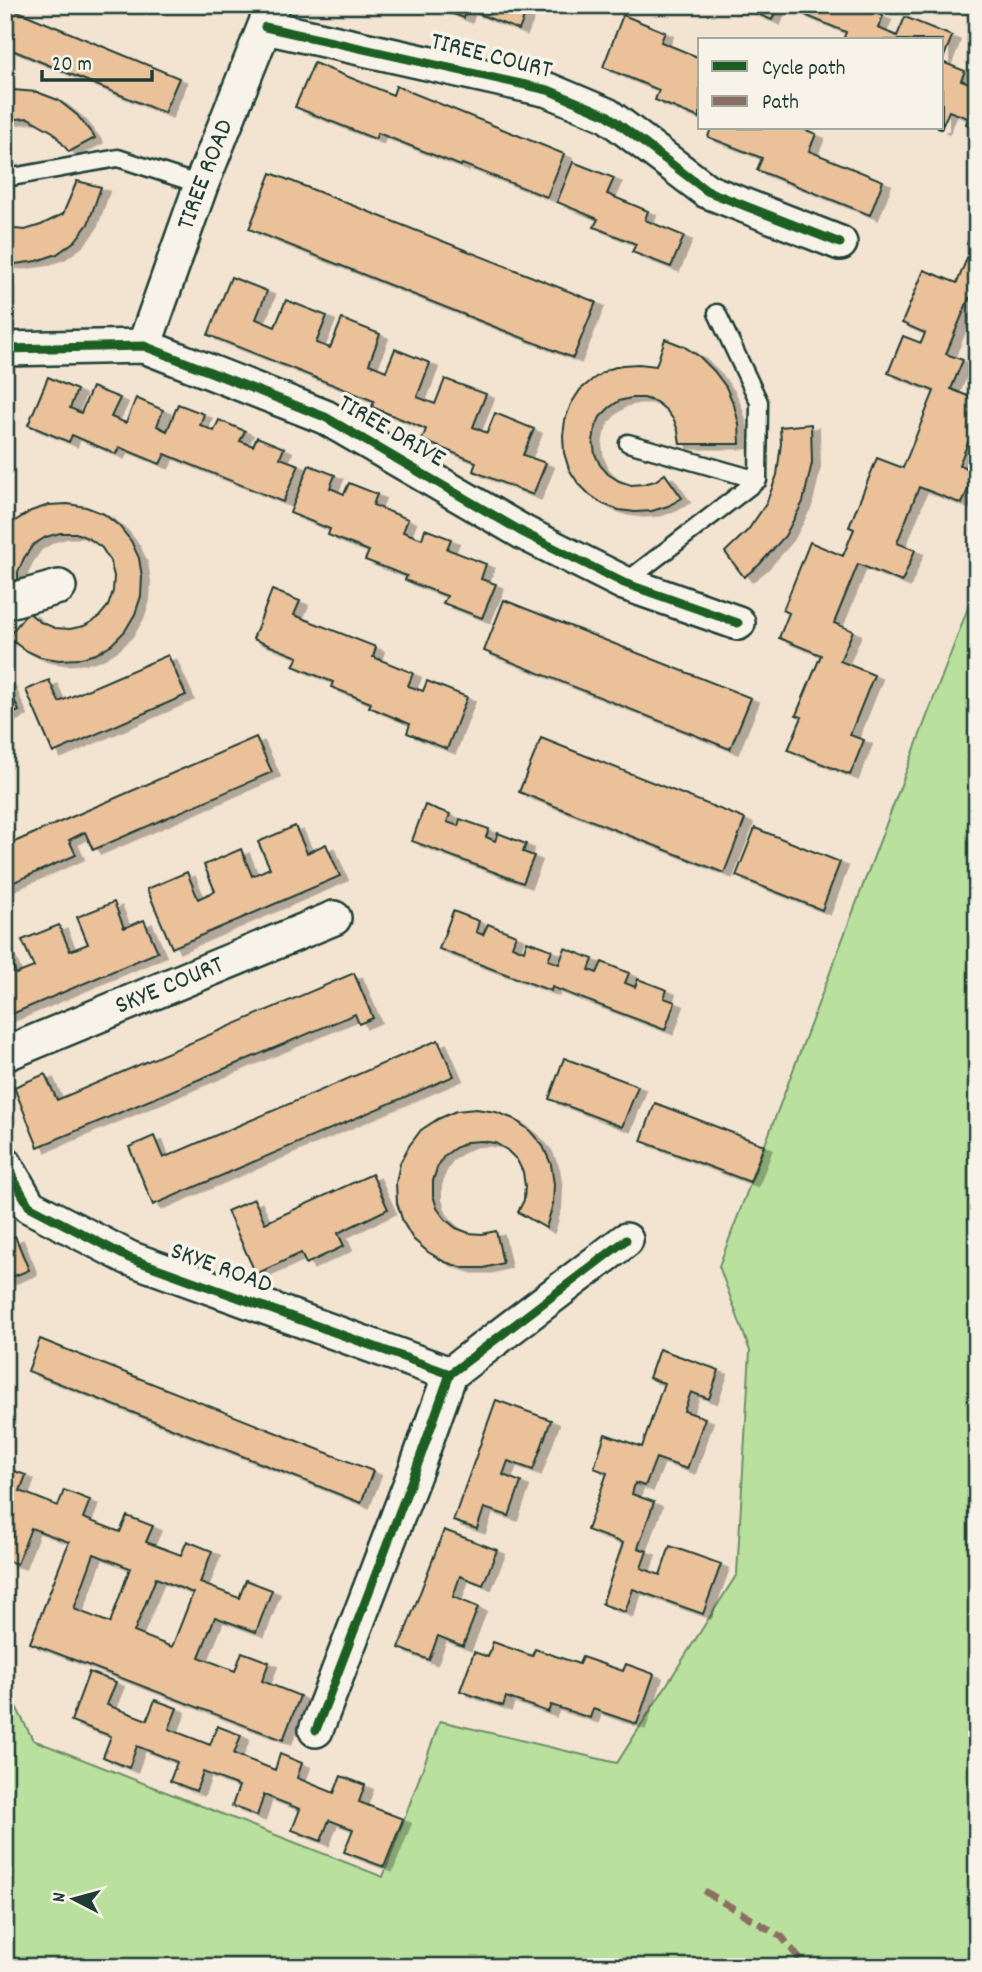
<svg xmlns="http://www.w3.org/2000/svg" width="982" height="1972" font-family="Dekko,sans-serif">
	<defs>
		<filter id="shadow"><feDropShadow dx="8" dy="4.5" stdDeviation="0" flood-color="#0004"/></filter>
	</defs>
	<rect width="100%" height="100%" fill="#f3e4d1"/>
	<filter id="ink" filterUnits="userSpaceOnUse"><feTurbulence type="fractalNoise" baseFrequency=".0143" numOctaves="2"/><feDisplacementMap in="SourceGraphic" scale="14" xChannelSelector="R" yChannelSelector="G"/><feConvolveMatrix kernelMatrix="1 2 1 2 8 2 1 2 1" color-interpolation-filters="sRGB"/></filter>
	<g filter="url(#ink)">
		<path fill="#b9e19d" stroke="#6c8f68" stroke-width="2" d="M977 584V1967H5V1685L33 1740 383 1877 440 1721 617 1763 737 1574 750 1351 719 1266Z"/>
		<path fill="#ebc19a" stroke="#1f3d34" stroke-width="2" fill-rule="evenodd" filter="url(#shadow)" d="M432 5H529L519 30 467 9 464 18Z
			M752 5H778L772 20 750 11Z
			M803 5H856L883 16 878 28 897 36 905 17 952 36 942 62 965 71 961 80 977 86V129L966 124 968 118 949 111 941 129 937 128H942V40H843L846 32 800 13Z
			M5 6 179 78 164 113 5 47Z
			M623 15 665 32 661 42 700 58V118L655 100 659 90 603 67Z
			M314 63 393 95 396 86 564 154 547 197 462 164 461 166 378 133 375 139 295 107Z
			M13 90 37 92 58 100 77 115 95 138 69 152 53 132 28 118 5 120V92Z
			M711 128H801L816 134 809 151 883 181 870 215 757 170 762 158 708 137Z
			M573 162 614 178 607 194 648 211 645 220 684 236 671 267 632 252 636 244 594 227 598 219 557 202Z
			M271 173 596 302 573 358 249 229Z
			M77 181 101 187 88 224 75 241 57 254 37 261 15 264 5 263V228L25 230 41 225 63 214Z
			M977 220V248L967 244Z
			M967 258 977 262V301L969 298 946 354 963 360 951 389 977 400V420L959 465 975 471 962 504 919 487 897 543 915 550 902 582 858 564 834 623 853 631 840 661 874 675 850 735 864 740 850 775 788 750 802 717 796 715 821 655 779 638 789 613 783 610 810 542 843 556 854 529 849 527 877 458 903 468 934 391 888 373 903 336 921 343 925 333 902 323 924 270 957 283Z
			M231 277 267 291 256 319 275 327 286 300 327 316 316 343 330 348 342 319 380 334 369 364 386 371 395 349 430 363 417 397 435 404 445 379 486 394 473 427 487 433 495 413 534 429 523 455 546 463 533 495 473 471 476 462 422 440 426 429 372 407 374 401 208 335Z
			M665 339 683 346 700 357 714 371 726 387 734 405 739 424 740 444H680L678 431 674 420 666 410 656 402 644 398H631L619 401 609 408 600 417 595 429 593 441 595 454 600 465 608 474 619 481 631 485 643 484 655 481 665 474 682 498 668 506 652 511 635 512 619 510 603 504 590 495 578 483 569 469 564 453 563 436 565 420 571 404 580 390 593 379 607 370 622 365 639 364 656 366Z
			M48 377 77 390 70 408 81 413 92 387 120 398 111 417 126 423 136 398 163 410 157 426 167 431 178 404 204 414 200 425 214 431 219 420 245 431 240 441 253 446 257 437 284 448 280 458 299 465 283 502 165 454 160 464 119 447 116 454 72 435 69 442 28 425Z
			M811 424 812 463 803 502 785 536 759 565 744 577 725 552 748 530 766 504 777 475 781 443 780 427Z
			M309 465 335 475 330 488 344 494 349 483 377 494 373 505 408 519 403 532 422 539 425 529 451 539 447 549 486 564 481 579 496 584 482 618 443 603 447 596 405 580 407 576 365 560 369 551 328 535 330 529 290 513Z
			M68 504 86 507 104 514 119 526 131 541 139 558 142 577 141 596 135 614 125 631 112 644 96 654 77 659 59 660 40 657 23 649 8 637 28 612 40 622 55 628 70 629 84 626 98 618 108 606 113 591 114 576 110 561 102 548 90 539 76 533H60L46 537 33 545 24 558 18 572V588L5 589V531L15 521 31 511 49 505Z
			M272 590 300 601 294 615 376 647 373 657 413 673 408 686 423 691 427 681 467 697 447 749 407 733 410 724 369 707 371 703 331 687 333 682 293 666 298 657 253 639Z
			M504 600 751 698 730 749 484 651Z
			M168 655 186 695 53 753 26 690 49 680 59 702Z
			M5 678 19 711 5 717Z
			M256 737 272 772 93 850 85 832 69 840 76 855 5 886V846Z
			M541 738 745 819 724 873 519 792Z
			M425 805 450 814 447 822 458 826 460 819 489 829 486 837 495 841 498 833 526 844 523 852 534 856 523 883 412 841Z
			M295 826 307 853 326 844 340 876 172 948 147 889 187 872 198 899 215 891 204 865 241 849 252 876 270 868 258 842Z
			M755 828 840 862 822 910 736 876Z
			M114 902 124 928 144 920 158 952 5 1017V948L16 974 34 967 22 940 59 925 70 951 88 944 77 917Z
			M453 911 479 921 476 932 483 935 488 924 516 935 512 946 524 951 527 941 552 950 548 960 559 964 565 948 593 959 589 970 597 973 602 962 629 973 625 983 635 987 638 979 667 990 664 998 675 1002 665 1030 552 987 551 991 439 949Z
			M354 973 373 1018 359 1024 355 1014 38 1147 14 1087 45 1074 57 1100Z
			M438 1040 454 1076 153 1205 129 1147 154 1136 163 1158Z
			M564 1058 638 1086 622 1127 549 1099Z
			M655 1103 764 1145 750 1182 641 1141Z
			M476 1109 496 1112 514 1119 530 1131 543 1146 551 1164 554 1184 553 1204 546 1228 518 1212 524 1200 525 1186 523 1172 517 1160 507 1150 495 1143 481 1141 467 1142 455 1148 444 1156 437 1168 433 1181V1195L437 1208 445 1219 456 1228 469 1233 482 1234 496 1231 503 1263 484 1268H464L445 1262 428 1252 413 1239 403 1222 397 1203 396 1183 400 1163 409 1146 421 1130 438 1119 456 1111Z
			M372 1174 388 1209 338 1233 344 1246 306 1264 301 1253 256 1274 227 1211 254 1199 265 1223Z
			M15 1236 29 1270 5 1280V1240Z
			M40 1339 373 1471 361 1503 28 1371Z
			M659 1349 719 1370 709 1399 691 1392 684 1411 705 1418 687 1469 656 1458 645 1486 635 1483 632 1494 654 1502 638 1548 647 1551 641 1568 660 1575 670 1546 721 1564 703 1614 633 1589 625 1612 602 1604 623 1543 587 1530 607 1473 594 1468 605 1434 642 1447 664 1383 649 1378Z
			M496 1400 551 1420 533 1470 508 1461 503 1475 521 1482 509 1516 484 1508 477 1529 453 1521Z
			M5 1468 26 1475 20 1491 58 1506 64 1490 90 1500 83 1518 120 1532 127 1516 153 1526 146 1542 181 1555 187 1541 212 1551 200 1583 239 1598 246 1580 272 1590 256 1632 215 1617 199 1657 235 1671 242 1652 269 1662 262 1681 300 1696 283 1740 30 1643 69 1542 31 1528 17 1564 5 1560 7 1518H5ZM94 1554 130 1568 110 1623 74 1609ZM156 1578 193 1593 172 1647 134 1632Z
			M444 1530 497 1550 483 1585 460 1576 453 1597 478 1607 463 1646 438 1636 429 1660 399 1648Z
			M493 1642 532 1656 535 1649 579 1664 582 1657 623 1671 626 1664 654 1674 637 1724 593 1709 590 1718 551 1705 548 1712 506 1697 503 1706 460 1691 474 1652 488 1657Z
			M89 1672 116 1682 107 1705 147 1720 155 1700 177 1708 169 1729 210 1745 217 1726 241 1735 234 1754 275 1770 280 1754 302 1763 297 1778 334 1793 341 1776 365 1785 359 1802 403 1819 384 1867 344 1852 353 1829 329 1820 321 1841 292 1830 300 1809 264 1795 257 1816 232 1806 239 1786 203 1772 196 1791 170 1781 177 1762 137 1746 129 1768 103 1757 111 1736 71 1721Z"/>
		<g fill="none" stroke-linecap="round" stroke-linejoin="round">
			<defs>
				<path id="lane" d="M12 177 118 158 201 185
					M628 443 758 480
					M624 583 758 480 759 402 717 313"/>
				<g id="street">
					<path d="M265 27 548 90 607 115 707 191 840 243"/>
					<path id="s1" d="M144 346 201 185 272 8"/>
					<path d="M5 349 144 346 325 417 524 533 624 583 738 623"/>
					<path d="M5 602 59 587"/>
					<path id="s2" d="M5 1054 334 918"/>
					<path d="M5 1164 29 1206 129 1258 450 1374"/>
					<path d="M316 1730 416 1469 450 1374 626 1240"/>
				</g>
			</defs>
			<use href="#lane" stroke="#1f3d34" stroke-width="21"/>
			<use href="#street" stroke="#1f3d34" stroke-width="38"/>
			<use href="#lane" stroke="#f7f3e8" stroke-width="16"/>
			<use href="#street" stroke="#f7f3e8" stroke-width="33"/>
			<path stroke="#8d6e63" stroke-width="7" stroke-dasharray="14 7" stroke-linecap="butt" d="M704 1891 782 1937 806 1967"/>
			<defs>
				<path id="cycleway" d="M265 27 548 90 607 115 707 191 840 243
					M5 349 144 346 325 417 524 533 624 583 738 623
					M5 1164 29 1206 129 1258 450 1374
					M316 1730 416 1469 450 1374 626 1240"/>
			</defs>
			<use href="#cycleway" stroke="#f7f3e8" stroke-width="13"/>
			<use href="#cycleway" stroke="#1b5e20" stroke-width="9"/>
		</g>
	</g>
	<g text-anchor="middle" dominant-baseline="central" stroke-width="7" stroke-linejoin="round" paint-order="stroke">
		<g font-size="26" fill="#1f3d34" stroke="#f7f3e8">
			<text transform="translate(491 57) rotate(14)">TIREE COURT</text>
			<text stroke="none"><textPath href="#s1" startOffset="182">TIREE ROAD</textPath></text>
			<text transform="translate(391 432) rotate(30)">TIREE DRIVE</text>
			<text stroke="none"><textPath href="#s2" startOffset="178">SKYE COURT</textPath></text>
			<text transform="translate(221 1269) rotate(20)">SKYE ROAD</text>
		</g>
	</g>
	<rect width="982" height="1972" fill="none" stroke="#f7f3e8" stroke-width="28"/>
	<rect x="14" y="14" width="954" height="1944" fill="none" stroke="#1f3d34" stroke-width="2.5" filter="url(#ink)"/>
	<rect x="698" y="38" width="245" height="91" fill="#f7f3e8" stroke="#a1aaa0" stroke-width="2"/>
	<rect x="712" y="61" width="35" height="10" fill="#1b5e20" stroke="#a1aaa0" stroke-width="2"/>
	<text x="762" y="74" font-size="21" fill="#1f3d34">Cycle path</text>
	<rect x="712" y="96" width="35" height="10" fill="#8d6e63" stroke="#a1aaa0" stroke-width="2"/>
	<text x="762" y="108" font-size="21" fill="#1f3d34">Path</text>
	<g transform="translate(74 1899) rotate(276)" stroke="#f7f3e8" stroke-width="5" paint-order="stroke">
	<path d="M0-5L12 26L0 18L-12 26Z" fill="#1f3d34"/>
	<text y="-10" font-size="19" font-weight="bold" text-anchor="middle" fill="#1f3d34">N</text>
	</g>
	<path d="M42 70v10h110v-10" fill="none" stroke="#1f3d34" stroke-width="3.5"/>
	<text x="52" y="70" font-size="21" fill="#1f3d34" stroke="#f7f3e8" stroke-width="5" paint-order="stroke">20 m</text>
</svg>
